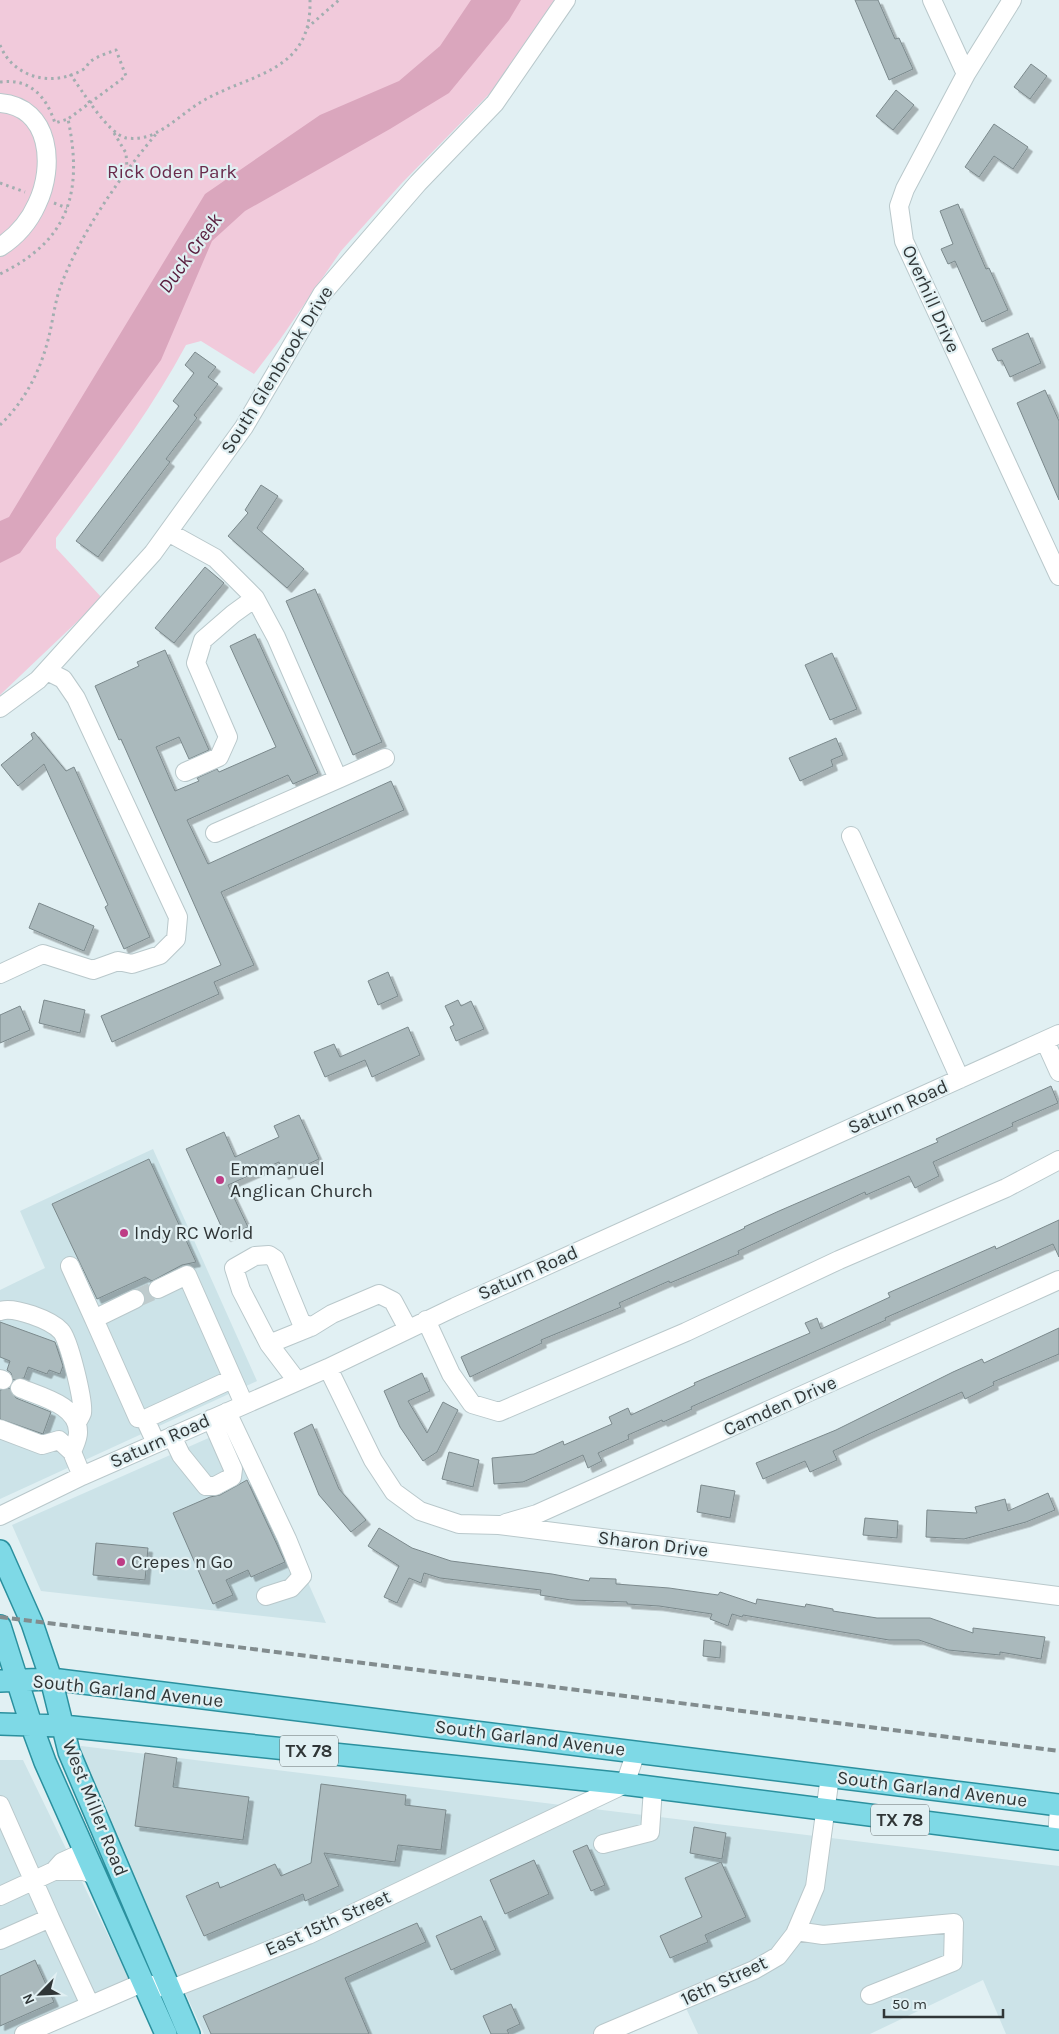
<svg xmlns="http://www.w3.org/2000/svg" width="1059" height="2034" font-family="Karla,sans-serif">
	<defs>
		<filter id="shadow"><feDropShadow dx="4.5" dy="4.5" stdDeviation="0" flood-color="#0004"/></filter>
	</defs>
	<rect width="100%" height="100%" fill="#e1f0f3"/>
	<path fill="#cce3e8" d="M153 1149 257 1381 0 1499V1290L45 1268 20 1211Z
		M238 1425 326 1623 41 1591 12 1525Z
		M73 1745 1059 1866V2034H1006L983 1980 870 2034H698L686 2008 629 2034H204Z
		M0 1760H23L135 1991 40 2034H0Z"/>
	<path fill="#f1cadb" d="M0 0H557L496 87 401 184 341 251 279 341 254 374 201 341 186 345C149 414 102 475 56 538V548L102 598 0 695Z"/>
	<path fill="#daa6bd" d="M471 0H521L509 20 449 93 390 129 245 211 212 241 161 360 20 553 0 563V521L9 517 205 194 320 115 399 81 440 46Z"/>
	<path fill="#aab9bc" stroke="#7b898c" filter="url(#shadow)" d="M855 0H878L895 39 899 38 913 69 889 80Z
		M1031 64 1047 76 1030 99 1014 87Z
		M896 90 914 105 893 130 876 116Z
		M994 124 1028 147 1013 169 994 156 979 177 965 167Z
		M958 204 986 269 989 268 1008 310 982 322 955 261 948 264 941 249 953 244 940 211Z
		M1028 333 1041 363 1010 377 1002 360 998 361 992 349Z
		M195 352 216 367 208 377 218 384 194 415 197 418 166 459 170 462 98 557 76 541 179 406 173 401 194 373 185 365Z
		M1045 390 1059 421V500L1017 403Z
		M261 485 278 496 257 528 304 569 287 588 228 536 248 513 245 510Z
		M205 567 224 583 174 643 155 628Z
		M315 589 382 742 353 755 286 601Z
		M255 634 318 773 293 784 288 775 187 820 208 864 391 781 404 810 221 892 254 965 214 982 219 994 112 1042 101 1016 221 965 121 739 119 740 95 686 139 666 137 662 165 650 209 750 189 759 179 737 156 747 175 791 199 781 197 778 217 769 219 772 276 747 230 646Z
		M832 653 857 709 830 720 805 665Z
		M34 732 66 771 74 767 150 937 124 949 105 907 108 905 44 764 18 786 1 765 33 739 31 734Z
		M836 738 843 755 831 760 833 766 800 781 789 758Z
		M39 903 94 926 84 951 29 928Z
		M388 972 398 996 378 1005 368 981Z
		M44 1000 85 1010 80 1033 39 1023Z
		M458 1000 461 1006 471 1001 484 1029 456 1041 450 1027 454 1025 445 1006Z
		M20 1006 30 1030 0 1043V1015Z
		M408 1027 420 1055 372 1077 365 1060 325 1077 314 1052 334 1044 340 1057Z
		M1051 1086 1058 1103 1012 1123 1013 1126 933 1162 939 1176 915 1188 909 1176 866 1195 865 1192 738 1251 739 1254 670 1283 669 1281 619 1303 621 1307 541 1340 542 1343 470 1377 461 1357 745 1228 744 1227 779 1211 938 1142 936 1139Z
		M299 1115 319 1159 284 1175 279 1162 228 1185 248 1227 226 1237 186 1149 224 1132 235 1157 279 1137 274 1126Z
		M149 1159 196 1262 182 1265 152 1281 145 1277 97 1299 52 1204Z
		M1059 1220V1257L1053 1244 885 1318 886 1320 691 1407 692 1409 663 1422 662 1420 628 1435 629 1439 598 1453 602 1461 588 1468 583 1455 523 1482 494 1484 492 1458 534 1454 563 1441 564 1445 612 1424 609 1417 628 1408 631 1415 695 1385 694 1383 810 1333 805 1323 817 1318 821 1329 890 1297 888 1293 995 1246 996 1249Z
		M0 1322 55 1342 63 1366 60 1374 49 1370 47 1374 28 1367 24 1378 13 1380 11 1373 7 1370 10 1361 0 1357Z
		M1059 1328V1354L993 1382 994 1385 965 1399 962 1392 873 1432 833 1451 837 1460 810 1472 805 1461 763 1479 756 1463 836 1430 953 1372 982 1359 984 1363Z
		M422 1373 430 1391 408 1401 427 1433 443 1402 458 1410 437 1452 423 1461 400 1427 384 1391Z
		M10 1388 16 1398 51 1412 43 1434 0 1419V1390Z
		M312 1424 339 1489 366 1520 351 1532 319 1495 294 1433Z
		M449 1452 479 1460 473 1487 442 1479Z
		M247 1480 285 1562 251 1577 248 1570 226 1580 233 1595 213 1604 173 1513 210 1497 220 1495Z
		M701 1485 735 1491 730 1518 697 1512Z
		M1048 1493 1055 1510 1026 1522 964 1539 926 1537 927 1510 977 1513 975 1507 1005 1499 1008 1511Z
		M865 1518 898 1521 897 1538 863 1535Z
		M379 1528 412 1548 451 1561 552 1574 589 1581 590 1578 616 1579V1584L669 1588 718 1595 720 1592 756 1604 757 1599 805 1607 806 1604 833 1609V1611L877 1618H930L973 1633V1628L1045 1637 1041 1659 1000 1652V1655L948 1650 919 1640H889L743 1615 742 1617 732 1614 728 1626 710 1619 712 1614 659 1606 627 1604V1602L571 1600 540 1595 541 1590 440 1578 424 1573 421 1583 409 1578 397 1603 384 1597 399 1566 368 1546Z
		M96 1543 148 1548 145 1580 93 1575Z
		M704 1640 721 1642 720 1658 703 1656Z
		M145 1753 177 1758 173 1787 249 1797 243 1840 135 1826Z
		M321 1784 406 1795 405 1805 446 1810 441 1850 398 1845 395 1862 324 1853 339 1886 305 1901 303 1894 204 1936 186 1896 218 1882 220 1888 275 1864 281 1876 311 1863Z
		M694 1827 726 1833 722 1859 690 1853Z
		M587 1845 605 1885 591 1891 573 1851Z
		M534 1860 549 1894 505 1914 490 1880Z
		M721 1862 746 1917 705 1935 708 1942 670 1958 660 1936 702 1917 685 1878Z
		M481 1916 496 1950 451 1970 436 1936Z
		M417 1923 426 1942 345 1978 369 2034H211L203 2016Z
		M35 1960 54 2002 0 2026V1976Z
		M511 2004 520 2024 507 2030 509 2034H491L483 2016Z"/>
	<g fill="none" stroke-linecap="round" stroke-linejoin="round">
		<path stroke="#becbcd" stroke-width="18" stroke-dasharray="18 9" stroke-linecap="butt" d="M135 1299 158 1289"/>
		<defs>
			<path id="minor" d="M932 0 966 74
				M1012 0 966 74 905 189 899 206 904 241 1059 576
				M0 103C51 107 55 167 37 204 29 222 17 236 0 247
				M168 532 215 558 255 598 276 637 338 779 215 833
				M0 708 38 680 153 553 244 427 322 294 418 183 495 103 566 0
				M185 772 219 757 228 737 196 663 203 640 233 614 255 598
				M338 779 385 758
				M851 836 960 1079
				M0 974 43 954 93 970 118 961 132 964 160 955 176 939 178 917 76 698 63 679 47 671
				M1045 1041 1059 1072
				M70 1266 94 1319
				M158 1289 187 1275 244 1404
				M135 1299 94 1319 138 1418 145 1419 156 1443
				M0 1311C14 1306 51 1320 61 1331 69 1339 84 1402 82 1413 81 1416 78 1420 77 1423
				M426 1320 451 1374 472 1404 499 1412 686 1332 839 1260 1006 1188 1059 1160
				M269 1344 311 1327
				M328 1368 373 1460 394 1492 420 1511 459 1524 499 1525 1059 1596
				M0 1379 3 1380
				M297 1381 269 1344 241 1290 234 1268 255 1256 269 1255 275 1259 301 1322 311 1327 332 1314 379 1294 393 1301 408 1329
				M20 1388C41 1397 79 1405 78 1433 78 1439 74 1446 72 1452
				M227 1412 287 1539 302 1576 291 1588 266 1596
				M145 1419 232 1379
				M0 1429 42 1445 59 1440 72 1452 82 1476
				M172 1436 181 1455 206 1486H215L232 1477 233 1469 211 1419
				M0 1516 82 1476 328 1368 455 1307 1059 1034
				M506 1523 537 1514 1059 1280
				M0 1805 50 1918
				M1057 1839 1059 1808
				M603 1844 650 1832 653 1788
				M54 1871H84L95 1875
				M0 1896 54 1871 62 1862 84 1852
				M796 1931 823 1935 954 1923 953 1962 870 1995
				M0 1940 50 1918 90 2005
				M24 2034 142 1983 171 1989 308 1935 625 1784 636 1752
				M603 2034 754 1970 778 1956 795 1934 815 1887 830 1776"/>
			<path id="major" d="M0 1551 32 1623 51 1679 69 1752 189 2034
				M0 1626 31 1724 45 1762 166 2034
				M0 1681 51 1679 1059 1805
				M0 1724 63 1726 625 1784 1059 1839"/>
		</defs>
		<use href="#minor" stroke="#b9c8cb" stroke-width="20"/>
		<use href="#major" stroke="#2b909e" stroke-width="24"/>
		<path stroke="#a2aeb0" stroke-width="3" stroke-dasharray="2.5 4" stroke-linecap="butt" d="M307 28 339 0
			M0 45C13 78 53 88 84 69 87 67 88 63 91 61 98 56 108 53 116 50L126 76 68 119
			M70 74C82 90 107 133 126 138 134 139 142 138 149 136 169 128 183 113 201 102 249 73 312 74 310 0
			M0 82C30 78 46 96 55 123L68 119C83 191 70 240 0 274
			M114 133 126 153 127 168
			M0 183 25 192
			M54 203 67 208
			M0 425C25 401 41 370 49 336 53 320 55 301 61 285 83 229 118 180 156 134"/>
		<use href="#minor" stroke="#fff" stroke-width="18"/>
		<use href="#major" stroke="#7ed9e6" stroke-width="21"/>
		<path stroke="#828c8e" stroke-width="4" stroke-dasharray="8 4" stroke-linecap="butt" d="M0 1617 1059 1751"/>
	</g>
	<g fill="#be3c85" stroke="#e1f0f3" stroke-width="2">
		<circle cx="220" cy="1180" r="5"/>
		<circle cx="124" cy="1233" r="5"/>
		<circle cx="121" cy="1562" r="5"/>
	</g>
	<g text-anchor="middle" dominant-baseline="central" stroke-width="4.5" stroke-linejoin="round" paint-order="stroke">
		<g fill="#e1f0f3" stroke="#656e6f" stroke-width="1">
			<rect x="280" y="1735.5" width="58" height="31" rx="4"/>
			<rect x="871" y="1804.5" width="58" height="31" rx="4"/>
		</g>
		<g font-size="18" font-weight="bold" fill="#303637">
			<text x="309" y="1751">TX 78</text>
			<text x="900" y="1820">TX 78</text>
		</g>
		<g font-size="19" fill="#692b4c" stroke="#e1f0f3">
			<text x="172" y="172">Rick Oden Park</text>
		</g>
		<g font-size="19" fill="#303637" stroke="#e1f0f3">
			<text transform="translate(931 299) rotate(66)">Overhill Drive</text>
			<text transform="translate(277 370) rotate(-58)">South Glenbrook Drive</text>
			<text transform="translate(898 1107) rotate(-24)">Saturn Road</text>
			<text transform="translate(528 1273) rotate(-24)">Saturn Road</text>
			<text transform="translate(780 1406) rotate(-24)">Camden Drive</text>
			<text transform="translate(160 1441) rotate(-24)">Saturn Road</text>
			<text transform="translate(653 1544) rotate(7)">Sharon Drive</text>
			<text transform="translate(128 1691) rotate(6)">South Garland Avenue</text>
			<text transform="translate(530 1738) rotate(7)">South Garland Avenue</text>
			<text transform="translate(932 1789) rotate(7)">South Garland Avenue</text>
			<text transform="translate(95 1808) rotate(68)">West Miller Road</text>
			<text transform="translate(328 1923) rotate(-24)">East 15th Street</text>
			<text transform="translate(724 1981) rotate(-25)">16th Street</text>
		</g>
		<g font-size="19" fill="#303637" stroke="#e1f0f3" text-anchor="start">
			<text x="230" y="1169">Emmanuel<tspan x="230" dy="22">Anglican Church</tspan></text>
			<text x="134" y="1233">Indy RC World</text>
			<text x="131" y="1562">Crepes n Go</text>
		</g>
		<g font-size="20" font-style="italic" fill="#581c3d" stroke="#e1f0f3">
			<text transform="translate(190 253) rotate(-54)">Duck Creek</text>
		</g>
	</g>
	<g transform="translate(40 1994) rotate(246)" stroke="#e1f0f3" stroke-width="4" paint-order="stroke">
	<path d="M0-4L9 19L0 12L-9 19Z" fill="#303637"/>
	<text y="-8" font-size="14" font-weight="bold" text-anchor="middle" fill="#303637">N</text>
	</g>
	<path d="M884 2009v8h119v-8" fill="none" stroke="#303637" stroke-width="2.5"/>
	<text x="892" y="2009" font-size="15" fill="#303637" stroke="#e1f0f3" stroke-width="4" paint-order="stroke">50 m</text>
</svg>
